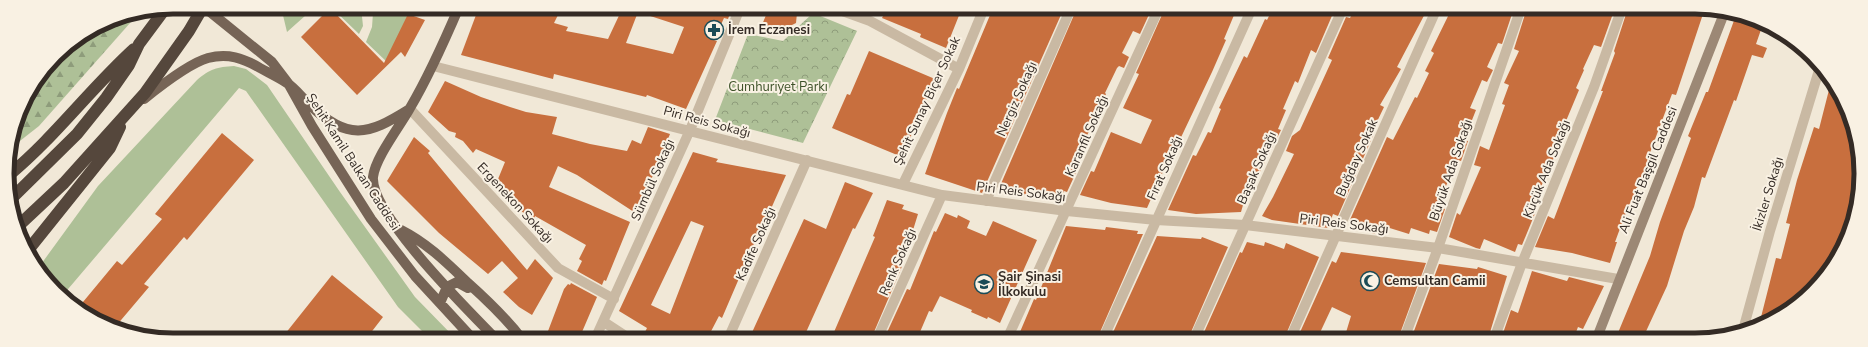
<svg xmlns="http://www.w3.org/2000/svg" width="1868" height="347" font-family="'Nunito Sans',sans-serif">
	<defs>
		<pattern id="forest-firs" width="22" height="20" patternUnits="userSpaceOnUse"><rect width="22" height="20" fill="#aec097"/><path d="M5 1l3.5 6h-7zM16 11l3.5 6h-7z" fill="#8e9c7b"/></pattern>
		<pattern id="park-crowns" width="20" height="18" patternUnits="userSpaceOnUse"><rect width="20" height="18" fill="#aec097"/><path d="M2 6a3 3 0 1 1 6 0M12 15a3 3 0 1 1 6 0" fill="none" stroke="#8e9c7b"/></pattern>
	</defs>
	<rect width="100%" height="100%" fill="#f1e8d7"/>
	<path fill="#aec097" d="M281 7H315L287 32Z
		M331 7H361L363 26 359 34Z
		M376 7 412 8 388 63 366 42 372 27 373 13Z
		M234 66 246 69 267 85 340 192 415 297 456 339H430L398 307 246 91 239 88 63 295 48 283 39 267 98 186 197 80C210 69 217 67 234 66Z"/>
	<path fill="url(#forest-firs)" d="M138 14 39 126 11 148 24 100 56 56 110 20Z"/>
	<path fill="url(#park-crowns)" d="M813 13 857 31 803 143 715 120 748 34 783 41Z"/>
	<path fill="#c86f3e" fill-rule="evenodd" d="M479 7H562L554 23 568 27 566 31 608 39 623 7 732 8 728 19 724 18 714 40 717 41 686 109 647 95 646 97 554 74 553 79 461 55ZM638 12 684 27 673 54 626 43Z
		M330 8 384 63 408 14 425 20 405 57 401 52 357 95 301 37Z
		M769 8 797 13 796 23 770 36 759 32Z
		M887 8H962L946 48 920 37 921 34 882 18Z
		M993 8H1064L982 193 925 174 947 113 957 88 959 89Z
		M1077 8H1152L1140 34 1133 31 1122 53 1129 57 1124 68 1119 66 1117 68 1105 93 1106 94 1074 164 1079 166 1067 192 1064 191 1061 198H1034L1035 196 1005 191 1006 187 1000 186Z
		M1165 8H1237L1224 39 1226 40 1212 72 1175 150 1173 149 1147 208 1111 203 1080 195 1091 171 1094 172 1111 132 1141 144 1152 120 1123 108 1139 74 1136 73Z
		M1273 8H1327L1334 11 1316 53 1311 50 1298 83 1295 81 1283 109 1286 110 1278 129 1281 130 1250 192 1247 191 1241 212 1196 214 1168 210 1193 155 1196 156 1208 132 1211 133 1221 109 1219 108 1244 56 1247 58 1265 19 1267 20Z
		M1355 8H1428L1397 67 1401 69 1380 105 1384 107 1373 130 1375 131 1338 216 1333 214 1328 228 1272 220 1262 216 1273 197 1294 154 1286 151 1292 136 1300 130 1332 60 1328 58 1346 17 1350 18Z
		M1452 8H1514L1502 44 1498 43 1487 67 1493 70 1487 82 1482 80 1470 108 1476 110 1464 140 1468 141 1461 161 1458 160 1445 188 1447 189 1439 207 1445 209 1437 232 1430 230 1429 234 1411 228 1409 234 1380 225 1375 234H1374L1349 222 1387 137 1393 140 1415 97 1417 98 1429 73 1425 71 1434 53 1431 51Z
		M1527 8H1615L1601 47 1594 45 1583 69 1584 70 1576 88 1579 90 1553 152 1556 153 1531 209 1536 211 1522 245 1518 244 1515 252 1484 239 1480 249 1476 248 1449 237 1457 213 1460 215 1481 167 1474 165 1480 146 1489 150 1505 105 1502 104 1509 85 1504 83 1519 51 1514 49Z
		M1628 8H1705L1676 95 1672 94 1648 158 1650 159 1625 215 1615 242H1617L1610 263 1572 253 1535 247 1548 216 1554 219 1603 91H1601L1615 53 1614 51Z
		M1736 15 1763 24 1756 44 1767 48 1763 58 1752 55 1736 101 1734 100 1705 178 1702 177 1694 207 1684 231 1667 286 1642 340H1615L1650 256 1660 222 1691 138 1688 136 1706 92H1708Z
		M869 51 935 79 902 157 832 128 847 94 850 95Z
		M445 81 481 97 510 107 526 112 557 117 552 134 590 144 627 151 632 140 641 144 648 127 670 134 639 209 637 207 634 212 577 175 558 166 549 187 630 222 606 281 604 280 602 285 577 271 582 261 579 259 586 245 535 216 534 220 515 207 509 198 496 184 505 162 476 149 473 153 463 141 455 137 456 133 449 131 428 112Z
		M1831 82 1855 130 1860 195 1844 247 1812 291 1768 323 1759 325 1776 258 1781 259 1790 224 1786 223 1797 180 1814 127 1819 129Z
		M222 133 254 160 187 240 184 237 144 284 149 287 116 326 90 318 78 308 117 261 122 265 162 219 155 214Z
		M414 137 430 151 428 153 462 194 527 270 535 259 553 278 532 315 519 307 503 292 518 278 502 261 488 274 439 233 387 181Z
		M693 152 718 159 716 162 786 175 770 211H768L722 318 719 316 707 339H654L645 332 647 328 619 311ZM691 221 704 226 670 314 651 305Z
		M845 182 873 193 855 229 853 228 803 339H749L804 219 826 229Z
		M887 200 904 205 902 209 918 214 901 269 871 339H831L875 237 873 236Z
		M945 213 957 218 958 215 970 221 967 228 986 236 993 221 1037 240 1000 323 988 317 987 319 971 312 972 310 940 296 932 312 929 311 917 339H884L907 289 910 290 934 231 936 232Z
		M1066 226 1105 230 1106 227 1138 231 1137 234H1143L1097 339H1017L1034 299 1036 300Z
		M1157 236 1201 239 1202 237 1228 247 1188 339H1110Z
		M1247 242 1264 246 1265 242 1284 249 1286 243 1319 257 1284 339H1201L1240 252 1242 253Z
		M1341 252 1426 263 1398 339H1344L1351 316 1332 307 1317 339H1297L1332 261 1336 263Z
		M1439 264 1477 269 1478 267 1507 276 1488 339H1411Z
		M1532 271 1567 281 1569 277 1604 286 1583 329 1578 327 1573 340 1501 339 1511 310 1518 313Z
		M332 275 383 317 366 339H281Z
		M571 283 597 297 579 339H545L564 289 568 284 570 285Z"/>
	<g fill="none" stroke-linecap="round" stroke-linejoin="round">
		<path stroke="#c9b9a3" stroke-width="10" d="M834 8 870 21 959 69
			M433 66 942 195 1067 211 1156 220 1245 225 1438 248 1618 279
			M410 109 558 268 614 299
			M903 184 959 69 984 8
			M986 201 1071 8
			M604 322 630 339
			M1743 330 1770 231 1820 67
			M595 339 690 130 740 8
			M728 339 807 160
			M877 339 942 195
			M1007 339 1159 8
			M1103 339 1252 8
			M1194 339 1343 8
			M1290 339 1437 8
			M1404 339 1438 248 1521 8
			M1494 339 1522 263 1594 87 1622 8"/>
		<path stroke="#9c8875" stroke-width="10" d="M1596 340 1725 11"/>
		<path stroke="#766456" stroke-width="10" d="M204 7 272 62 288 83 312 126 371 219 415 276 473 339
			M459 7C444 42 429 76 410 108 400 126 375 158 373 177 370 214 469 311 496 339
			M144 99C159 87 190 63 208 58 228 53 243 58 260 68 269 73 278 77 287 83 296 89 303 99 311 106 348 141 368 135 408 110
			M401 230C427 243 447 263 468 283 487 300 506 318 522 339
			M440 303 447 287 457 282 468 288"/>
		<path stroke="#55473c" stroke-width="12" d="M9 175C55 137 90 89 134 49
			M12 198 77 134 106 98 129 65 139 44 165 9
			M16 228 64 183 145 93 189 31 203 7
			M29 249 110 148 120 127"/>
	</g>
	<defs>
		<symbol id="pharmacy-ring" viewBox="-11 -11 22 22"><circle r="9.5" fill="#f9f1e3" stroke="#1a4b56" stroke-width="1.5"/><path d="M-2-6h4v4h4v4h-4v4h-4v-4h-4v-4h4Z" fill="#1a4b56"/></symbol>
		<symbol id="mosque-ring" viewBox="-11 -11 22 22"><circle r="9.5" fill="#f9f1e3" stroke="#1a4b56" stroke-width="1.5"/><path d="M3.5-4.9A6 6 0 1 0 3.5 4.9A5 5 0 1 1 3.5-4.9Z" fill="#1a4b56"/></symbol>
		<symbol id="school-ring" viewBox="-11 -11 22 22"><circle r="9.5" fill="#f9f1e3" stroke="#1a4b56" stroke-width="1.5"/><path d="M0-5L7-2L0 1L-7-2ZM-4 1L0 2.5L4 1V4Q0 6-4 4Z" fill="#1a4b56"/></symbol>
	</defs>
	<g fill-rule="evenodd">
		<use href="#pharmacy-ring" x="703" y="19" width="22" height="22"/>
		<use href="#mosque-ring" x="1359" y="270" width="22" height="22"/>
		<use href="#school-ring" x="973" y="273" width="22" height="22"/>
	</g>
	<g text-anchor="middle" dominant-baseline="central" stroke-width="4" stroke-linejoin="round" paint-order="stroke">
		<g font-size="13" font-weight="bold" fill="#342b25" stroke="#f9f1e3" text-anchor="start">
			<text x="728" y="30">İrem Eczanesi</text>
			<text x="998" y="277">Şair Şinasi<tspan x="998" dy="15">İlkokulu</tspan></text>
			<text x="1384" y="281">Cemsultan Camii</text>
		</g>
		<g font-size="13" fill="#3e5229" stroke="#f9f1e3">
			<text x="778" y="87">Cumhuriyet Parkı</text>
		</g>
		<g font-size="13" fill="#342b25" stroke="#f9f1e3">
			<text transform="translate(1017 99) rotate(-66)">Nergiz Sokağı</text>
			<text transform="translate(927 101) rotate(-65)">Şehit Sunay Biçer Sokak</text>
			<text transform="translate(707 122) rotate(15)">Piri Reis Sokağı</text>
			<text transform="translate(1087 136) rotate(-66)">Karanfil Sokağı</text>
			<text transform="translate(1357 158) rotate(-66)">Buğday Sokak</text>
			<text transform="translate(353 162) rotate(57)">Şehit Kamil Balkan Caddesi</text>
			<text transform="translate(1165 168) rotate(-66)">Fırat Sokağı</text>
			<text transform="translate(1257 168) rotate(-66)">Başak Sokağı</text>
			<text transform="translate(1547 169) rotate(-68)">Küçük Ada Sokağı</text>
			<text transform="translate(1451 170) rotate(-71)">Büyük Ada Sokağı</text>
			<text transform="translate(1648 170) rotate(-68)">Ali Fuat Başgil Caddesi</text>
			<text transform="translate(653 180) rotate(-66)">Sümbül Sokağı</text>
			<text transform="translate(1021 192) rotate(7)">Piri Reis Sokağı</text>
			<text transform="translate(1768 194) rotate(-73)">İkizler Sokağı</text>
			<text transform="translate(515 203) rotate(47)">Ergenekon Sokağı</text>
			<text transform="translate(1344 224) rotate(7)">Piri Reis Sokağı</text>
			<text transform="translate(756 244) rotate(-66)">Kadife Sokağı</text>
			<text transform="translate(898 262) rotate(-66)">Renk Sokağı</text>
		</g>
	</g>
	<path d="M0 0H1868V347H0ZM173 14H1695A159 159 0 0 1 1854 173V174A159 159 0 0 1 1695 333H173A159 159 0 0 1 14 174V173A159 159 0 0 1 173 14Z" fill="#f9f1e3" fill-rule="evenodd"/>
	<path fill="none" stroke="#342b25" stroke-width="5" d="M173 14H1695A159 159 0 0 1 1854 173V174A159 159 0 0 1 1695 333H173A159 159 0 0 1 14 174V173A159 159 0 0 1 173 14Z"/>
</svg>
